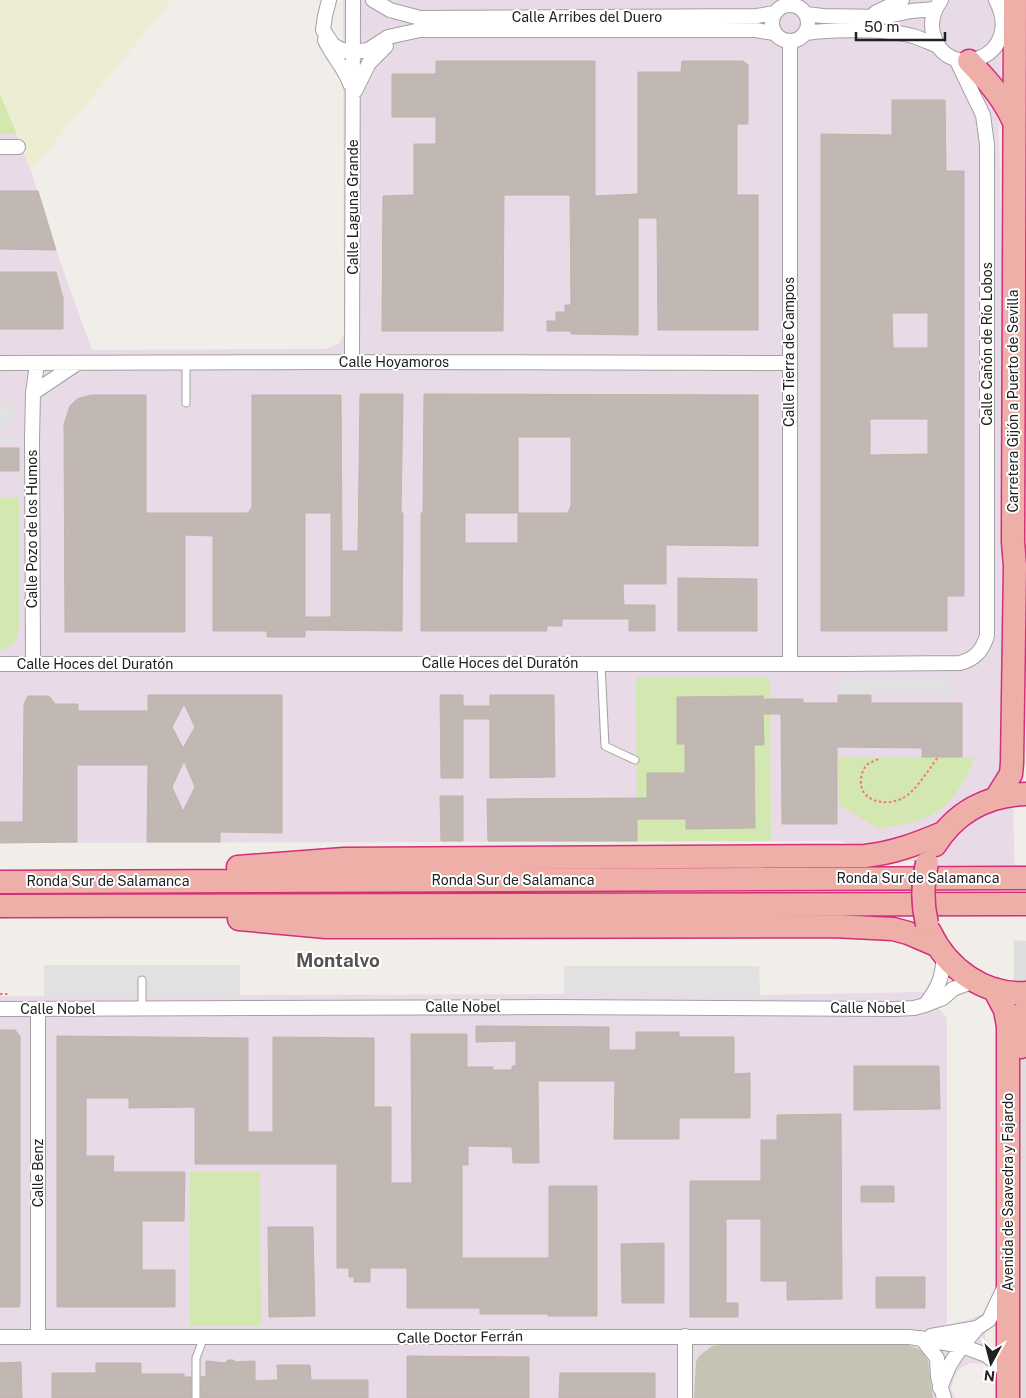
<svg xmlns="http://www.w3.org/2000/svg" width="1026" height="1398" font-family="'Public Sans',sans-serif">
	<rect width="100%" height="100%" fill="#f1ede8"/>
	<path fill="#dfdede" d="M1014 940 1026 941V1398H1014Z"/>
	<path fill="#e9dae8" d="M343 0H1003L999 131 1015 889 839 841 0 843V94L31 171 56 250 92 350 325 349 340 343 344 333Z
		M44 965H240V995L564 994V966H759L760 995 924 992 947 1018V1325L967 1320 985 1313V1364L970 1363 962 1367 957 1372 951 1388 955 1398H0V996H44Z"/>
	<path fill="#c5c3b3" d="M905 1344 916 1348 922 1351 928 1361 933 1398H694L696 1362 699 1356 712 1346 719 1345Z"/>
	<path fill="#eeedd4" d="M0 0H172L31 171 0 94Z"/>
	<path fill="#d2e8b0" d="M0 94 17 134H0Z
		M0 497H19V631C17 642 11 649 0 650Z
		M636 677H770L771 841H637Z
		M838 757H962L974 758C971 767 968 774 963 782 943 819 917 822 879 829L839 805Z
		M190 1172H260L261 1326H190Z"/>
	<path fill="#e1e1e1" d="M0 397 3 404H15V422H5V432H0Z
		M0 435H12V443H0Z
		M949 677 950 695H838V678Z
		M44 965H240V995L44 996Z
		M564 966H759V995L564 994Z"/>
	<path fill="#c1b8b4" stroke="#c2b2aa" fill-rule="evenodd" d="M436 61H595V196L638 194V72H681L682 61H743L748 65V124H737V195H758V330H658L657 218H638V335L571 334V331H547V321H556V312H565V305H571L570 195H504L503 331H382L383 196 414 195V144H436V117H392V74H436Z
		M892 100H945L946 171H964V596H947V631H821V134L892 135ZM892 313H928V348H893ZM870 419H928V454L870 455Z
		M0 191H38L56 250 0 249Z
		M0 272H56L63 298V329H0Z
		M360 394H403L401 513H403L402 631 305 630V637H267V631H213V536L185 535V632H65L64 424 70 406 77 399 91 395H146V513H248L252 507V395H341L342 551H358ZM305 513H331V617H305Z
		M424 394 758 395V546L666 545V584H623L624 605H655V631H629V619H562V626H547V631H421V513H423ZM518 437H571V505L568 513H518ZM465 513H518V543H465Z
		M0 448H19V471H0Z
		M678 578 757 579V631H678Z
		M148 695H282V833L220 832V842H147L148 765H77V842L0 843V822H23L24 704 28 696H49L55 704H78V711H148ZM184 704 195 727 183 748 172 727ZM184 761 195 787 183 811 172 787Z
		M440 695H463V706H490V695H554L555 777 490 778V719H463V778H441Z
		M838 695H871V703H962V757H922V748L837 747V824H782L781 714H763L764 745H754L755 828 686 829V819H637V841H488L487 799 647 798V773H685V744H677V697L763 696V699H803V703H838Z
		M440 796H463V841H441Z
		M476 1026 609 1027V1050H636V1032H679V1037H734V1074L750 1073V1118H679V1139H614L615 1081H538L539 1163H513L512 1147 468 1146V1165H462V1258H549V1186H597V1316H548V1314H480V1308H407V1268H370V1282H354V1277H349V1268H337V1164H195V1107L129 1108V1098H86V1156H114L113 1172H185L184 1221H142V1270H175V1307H57V1036L248 1038V1132H273V1037L374 1038V1107H391V1183H412L411 1034H467V1067H493V1070H512V1066H516V1041L476 1042Z
		M0 1030H15L20 1036V1302L19 1307H0Z
		M854 1066H939L940 1109 854 1110Z
		M841 1114 842 1299 787 1300V1281H761V1219H726V1303H738V1317H690V1181H761V1140H777V1115Z
		M861 1186H894V1202H861Z
		M268 1227H313L315 1316 269 1317Z
		M664 1243V1303H622L621 1244Z
		M876 1277H925V1308H876Z
		M407 1356 529 1357V1398H407Z
		M228 1360H233L236 1362 255 1361V1381L278 1380 277 1365H310L311 1380H368V1398H201V1377L206 1376V1361L225 1363Z
		M21 1362 22 1398H0V1363Z
		M96 1363H141V1374H184V1377H191V1398H52V1373H96Z
		M560 1373H655V1398H559Z"/>
	<g fill="none" stroke-linecap="round" stroke-linejoin="round">
		<defs>
			<path id="service" d="M186 363V403
				M601 664 605 746 635 760
				M142 980V1008
				M196 1398V1358L201 1345V1337"/>
			<path id="minor" d="M329 0 325 16 323 30 333 45 342 50 353 52 368 50 388 37 420 30H755L774 33
				M373 0 390 10 420 18 757 16 774 13
				M941 0C934 10 930 21 933 33 945 85 1026 58 996 0
				M772 23a18 18 0 1 1 36 0a18 18 0 1 1-36 0Z
				M875 13 902 0
				M806 14 823 16 883 17 911 11 935 9
				M806 33C832 29 888 29 913 36 922 39 930 43 938 46
				M325 40C332 56 345 68 350 84
				M790 42V663
				M355 91 369 63 386 46
				M0 147H18
				M352 362 353 0
				M0 363 352 362 789 363
				M33 393 76 364
				M0 664H843L960 663C975 659 982 651 987 636V145L983 115 956 59
				M33 664 32 439 33 393 37 364
				M926 1004C939 986 942 979 944 956
				M0 1009 548 1007 894 1009 914 1008 925 1005 943 998 953 989 974 981
				M38 1009V1337
				M931 1336 977 1328
				M0 1337H910L962 1346 986 1355 1008 1372
				M921 1338 937 1358 938 1377 944 1398
				M940 1388 949 1366 962 1346 977 1328 989 1320 1004 1288
				M685 1398V1336"/>
			<path id="trunk" d="M969 61C987 80 1002 96 1013 120
				M996 798 1011 774 1012 763 1015 566 1013 542 1015 0
				M935 845C956 812 988 795 1026 794
				M238 867 344 859 865 856C893 853 917 844 943 833
				M0 882 1026 878
				M0 906 1026 904
				M239 919 326 927H374L833 926 893 929 908 933 936 945
				M930 932C947 968 984 996 1026 993
				M994 989 1005 1010 1008 1026V1398
				M1021 1047 1022 1021 1026 1008"/>
		</defs>
		<use href="#service" stroke="#a2a2a2" stroke-width="9"/>
		<use href="#minor" stroke="#a2a2a2" stroke-width="16"/>
		<use href="#trunk" stroke="#d52e7a" stroke-width="25"/>
		<path stroke="#f57476" stroke-width="2" stroke-dasharray="2.5 2.5" stroke-linecap="butt" d="M878 759C875 761 871 762 868 764 864 767 862 773 861 778 858 802 886 807 903 798 915 792 930 768 938 757
			M0 994H8V996"/>
		<use href="#service" stroke="#fff" stroke-width="7"/>
		<use href="#minor" stroke="#fff" stroke-width="14"/>
		<use href="#trunk" stroke="#eeafa8" stroke-width="22"/>
		<defs>
			<path id="trunk-bridge" d="M927 924C922 903 922 884 927 863"/>
		</defs>
		<use href="#trunk-bridge" stroke="#d52e7a" stroke-width="25" stroke-linecap="butt"/>
		<use href="#trunk-bridge" stroke="#eeafa8" stroke-width="22"/>
	</g>
	<g text-anchor="middle" dominant-baseline="central" stroke-width="4" stroke-linejoin="round" paint-order="stroke">
		<g font-size="14" fill="#212121" stroke="#fff">
			<text x="587" y="17">Calle Arribes del Duero</text>
			<text transform="translate(353 207) rotate(-90)">Calle Laguna Grande</text>
			<text transform="translate(987 344) rotate(-90)">Calle Cañón de Río Lobos</text>
			<text transform="translate(789 352) rotate(-90)">Calle Tierra de Campos</text>
			<text x="394" y="362">Calle Hoyamoros</text>
			<text transform="translate(1013 401) rotate(-90)">Carretera Gijón a Puerto de Sevilla</text>
			<text transform="translate(32 529) rotate(-90)">Calle Pozo de los Humos</text>
			<text x="500" y="663">Calle Hoces del Duratón</text>
			<text x="95" y="664">Calle Hoces del Duratón</text>
			<text x="918" y="878">Ronda Sur de Salamanca</text>
			<text x="513" y="880">Ronda Sur de Salamanca</text>
			<text x="108" y="881">Ronda Sur de Salamanca</text>
			<text x="463" y="1007">Calle Nobel</text>
			<text x="868" y="1008">Calle Nobel</text>
			<text x="58" y="1009">Calle Nobel</text>
			<text transform="translate(38 1173) rotate(-90)">Calle Benz</text>
			<text transform="translate(1008 1192) rotate(-90)">Avenida de Saavedra y Fajardo</text>
			<text transform="translate(460 1337) rotate(-1)">Calle Doctor Ferrán</text>
		</g>
		<g font-size="19" font-weight="bold" fill="#545454" stroke="#fff">
			<text x="338" y="960">Montalvo</text>
		</g>
	</g>
	<g transform="translate(991 1363) rotate(187)" stroke="#ffffff" stroke-width="4" paint-order="stroke">
	<path d="M0-4L9 19L0 12L-9 19Z" fill="#212121"/>
	<text y="-8" font-size="14" font-weight="bold" text-anchor="middle" fill="#212121">N</text>
	</g>
	<path d="M856 32v8h89v-8" fill="none" stroke="#212121" stroke-width="2.5"/>
	<text x="864" y="32" font-size="15" fill="#212121" stroke="#ffffff" stroke-width="4" paint-order="stroke">50 m</text>
</svg>
